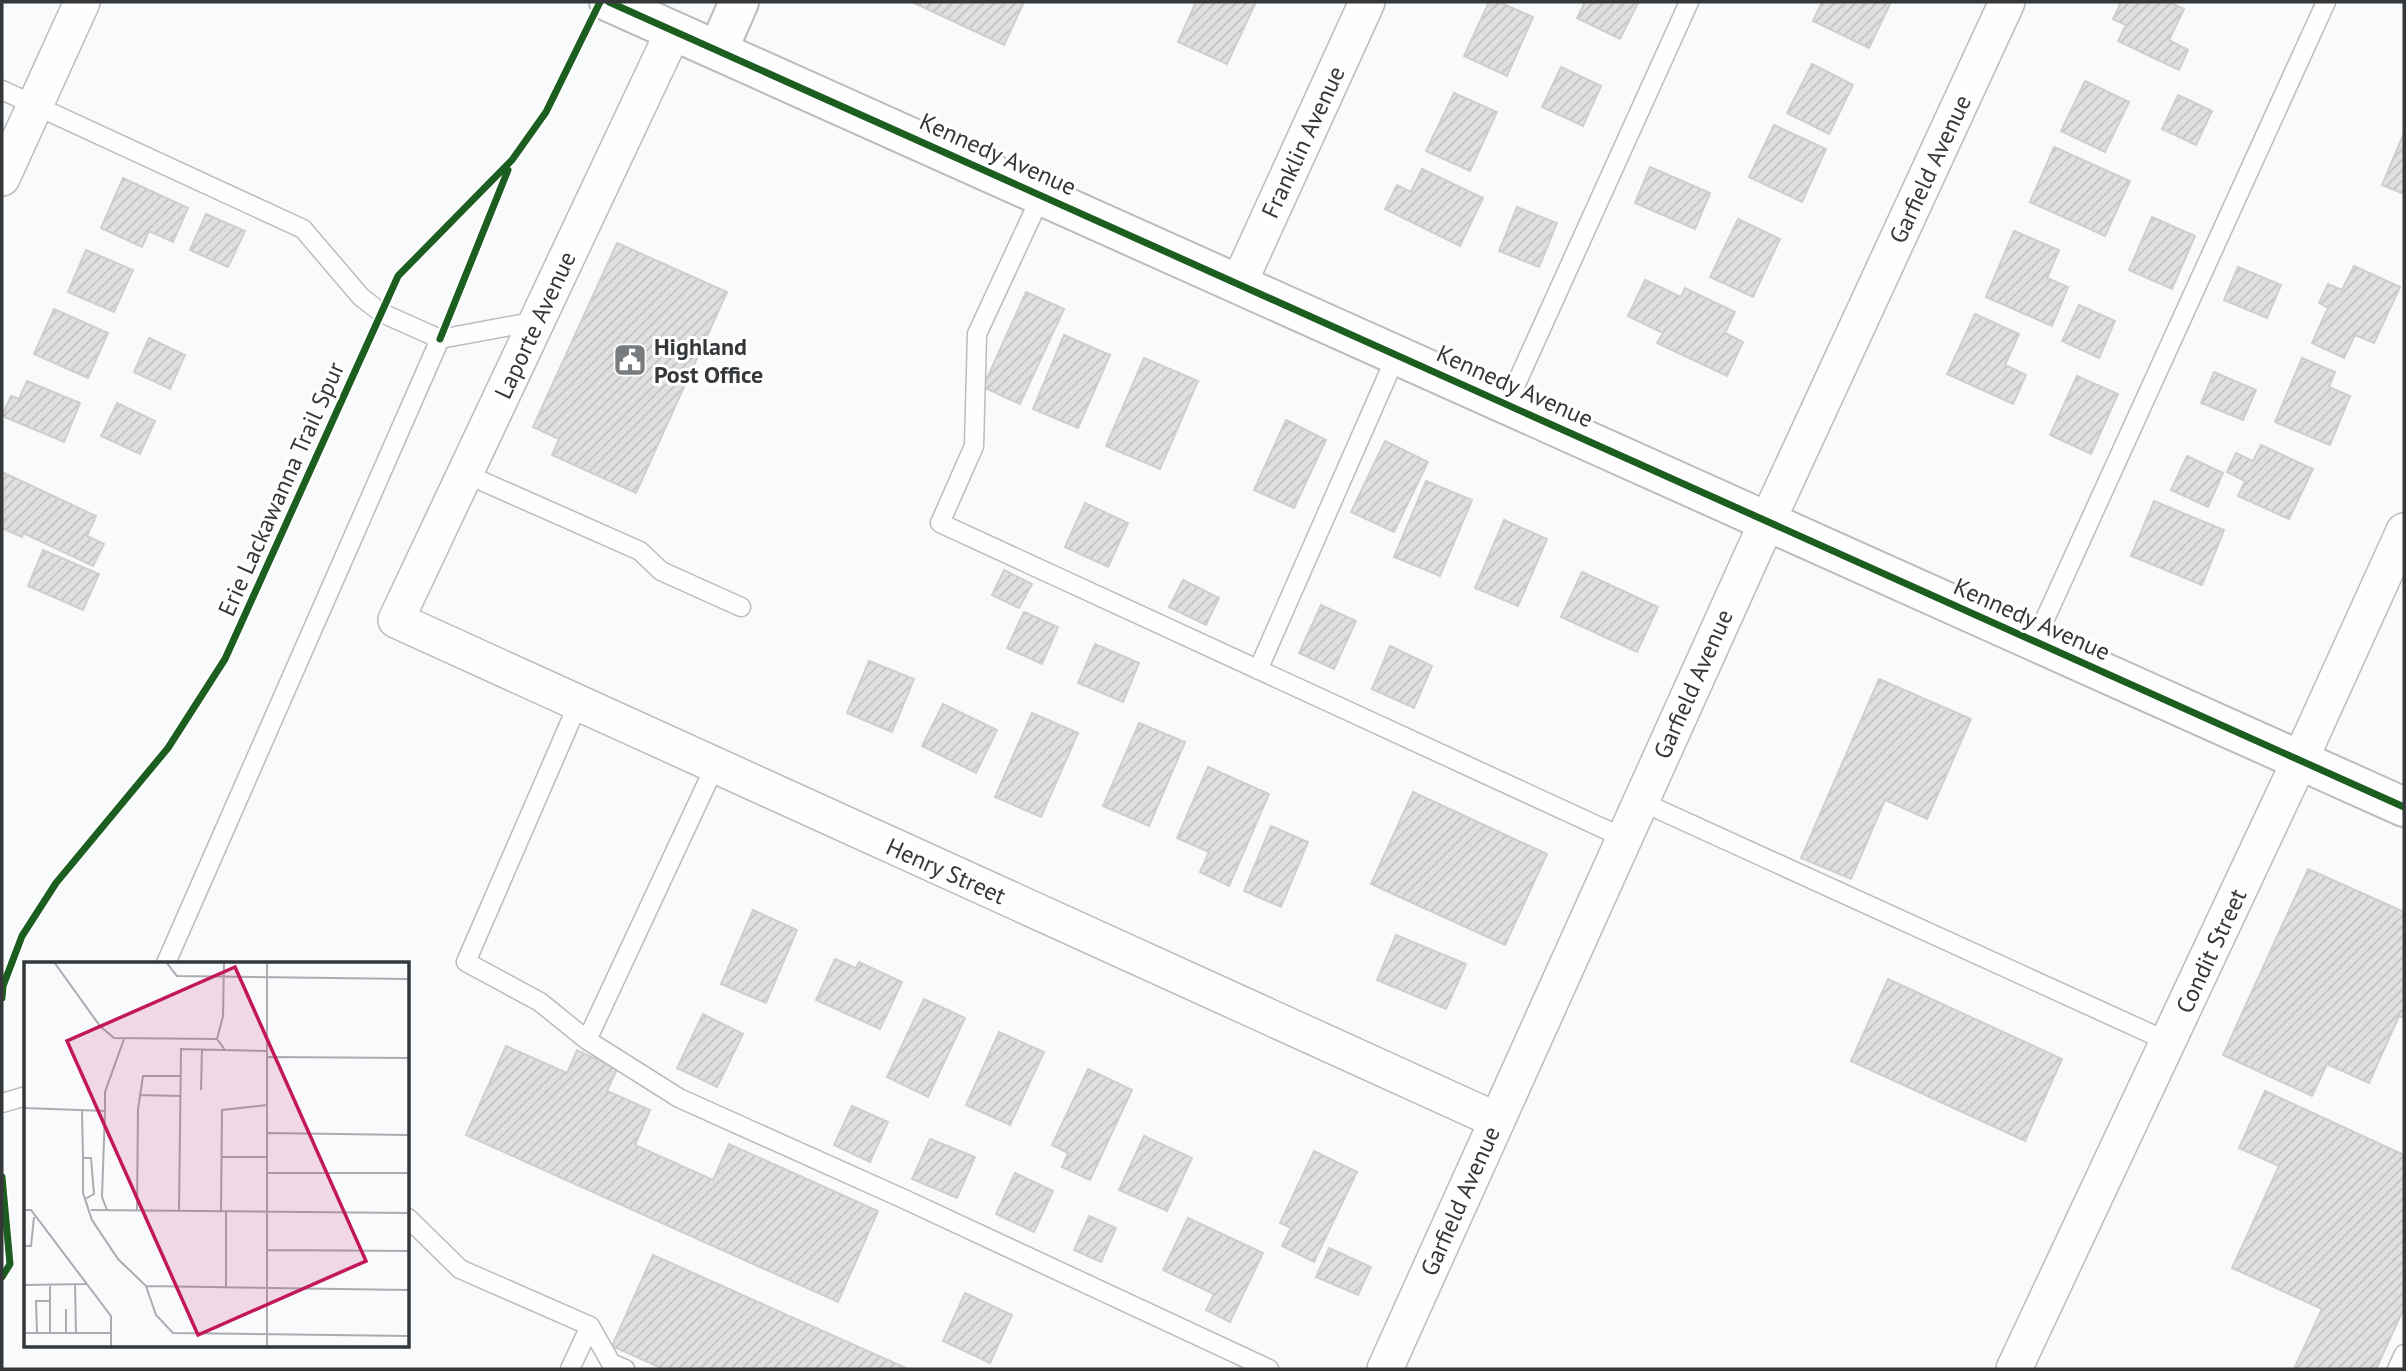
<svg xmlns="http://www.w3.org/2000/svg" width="2406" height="1371" font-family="'PT Sans',sans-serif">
	<defs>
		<pattern id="building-hatch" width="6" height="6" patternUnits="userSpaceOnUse" patternTransform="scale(1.75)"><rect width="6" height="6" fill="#e0e0e0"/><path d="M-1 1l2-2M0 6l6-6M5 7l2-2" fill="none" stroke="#c1c1c1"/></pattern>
	</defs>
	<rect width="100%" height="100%" fill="#f8fafc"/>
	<path fill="url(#building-hatch)" stroke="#cfcfce" stroke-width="2" d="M912 2H1024L1004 45Z
		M1196 2H1256L1227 64 1178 42Z
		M1489 2H1499L1533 17 1507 76 1464 56Z
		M1585 2H1635L1638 3 1620 39 1577 18Z
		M1822 2H1891L1869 48 1813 21Z
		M2121 2H2169L2184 9 2169 40 2188 50 2179 70 2118 41 2126 25 2113 19Z
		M1812 64 1853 85 1829 134 1787 113Z
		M1561 67 1601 86 1583 126 1542 107Z
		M2085 81 2129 102 2105 152 2061 131Z
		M1454 93 1497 112 1470 171 1426 151Z
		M2178 95 2212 111 2196 145 2162 129Z
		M1774 125 1826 149 1802 202 1749 177Z
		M2404 133V194L2382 185Z
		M2054 147 2130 181 2105 236 2030 202Z
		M1650 167 1710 193 1695 229 1635 203Z
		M1422 169 1483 198 1460 246 1385 209 1397 185 1411 192Z
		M123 178 188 208 173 242 149 231 142 247 101 228Z
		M1517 207 1557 223 1539 267 1499 251Z
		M206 214 245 231 228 267 190 250Z
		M2152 217 2195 236 2172 289 2129 270Z
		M1738 219 1780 239 1753 297 1710 277Z
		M2014 231 2059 250 2047 278 2068 287 2052 326 1986 297Z
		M617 243 727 292 636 493 552 455 559 439 533 427Z
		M86 250 133 270 114 312 68 292Z
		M2354 266 2400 287 2374 343 2355 335 2344 358 2312 343 2328 308 2319 303 2328 284 2342 290Z
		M2238 267 2281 285 2267 318 2224 300Z
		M1645 280 1681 297 1685 288 1735 312 1725 333 1743 342 1727 376 1657 343 1663 333 1628 316Z
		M1026 292 1064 309 1020 404 983 387Z
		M2079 305 2115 321 2099 358 2062 341Z
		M54 309 108 333 88 378 34 354Z
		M1975 314 2019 334 2005 365 2026 375 2013 404 1947 374Z
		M1064 335 1110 355 1078 428 1033 409Z
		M149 338 185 355 170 389 134 372Z
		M1144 358 1198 381 1160 469 1106 446Z
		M2302 358 2335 372 2329 387 2350 396 2330 445 2275 422Z
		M2214 372 2256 390 2243 420 2201 403Z
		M2077 376 2118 394 2091 454 2050 435Z
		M27 381 80 403 64 442 2 416 11 396 19 399Z
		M117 403 155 421 140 454 101 436Z
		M1286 420 1326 440 1294 508 1254 490Z
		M1385 441 1428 462 1394 532 1351 512Z
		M2261 445 2313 469 2289 519 2238 496 2245 481 2227 472 2236 453 2253 461Z
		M2187 456 2223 473 2208 507 2171 490Z
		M2 472 96 516 87 536 104 544 93 566 23 533 22 537 2 528Z
		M1426 481 1472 500 1440 576 1394 557Z
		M2154 501 2224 530 2202 585 2131 556Z
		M1085 503 1128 523 1108 567 1065 547Z
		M1504 520 1547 539 1518 606 1475 588Z
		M43 550 99 574 83 610 28 586Z
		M1004 570 1032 584 1019 608 992 595Z
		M1582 572 1658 607 1637 652 1561 617Z
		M1183 580 1219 598 1206 625 1169 607Z
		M1321 605 1356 621 1334 669 1299 653Z
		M1024 612 1058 627 1042 664 1007 648Z
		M1095 644 1139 663 1123 702 1078 683Z
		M1390 646 1432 666 1414 708 1372 689Z
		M869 661 914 679 892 732 847 713Z
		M1879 679 1971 719 1927 819 1885 800 1851 879 1801 858Z
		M943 704 997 730 976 773 922 746Z
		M1032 713 1078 733 1041 817 995 797Z
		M1139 723 1185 742 1149 826 1103 806Z
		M1208 767 1269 794 1229 886 1200 872 1209 852 1177 838Z
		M1413 792 1547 854 1505 945 1371 884Z
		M1271 826 1308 842 1281 907 1244 891Z
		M2308 869 2404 912V1018L2399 1016 2369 1083 2327 1064 2312 1096 2223 1055Z
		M753 910 797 930 766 1003 721 984Z
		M1396 935 1466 964 1446 1009 1377 980Z
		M835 959 856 968 859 962 902 982 880 1029 816 1000Z
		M1888 979 2062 1059 2025 1141 1851 1061Z
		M924 999 965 1018 928 1097 887 1077Z
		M703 1014 743 1034 717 1087 677 1068Z
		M999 1032 1044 1052 1010 1125 966 1105Z
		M506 1046 567 1073 577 1050 617 1069 607 1091 650 1110 635 1145 713 1180 729 1144 878 1211 838 1302 466 1135Z
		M1088 1069 1132 1090 1090 1180 1062 1167 1068 1153 1052 1145Z
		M2265 1091 2404 1155V1308L2376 1369H2294L2322 1309 2232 1268 2279 1166 2239 1148Z
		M852 1106 888 1122 870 1162 834 1145Z
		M1144 1136 1192 1158 1167 1211 1119 1190Z
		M930 1139 975 1157 957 1198 912 1179Z
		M1314 1151 1357 1172 1314 1262 1282 1246 1291 1228 1280 1223Z
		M1015 1173 1053 1191 1034 1232 996 1214Z
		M1089 1216 1116 1228 1101 1262 1074 1250Z
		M1188 1218 1263 1253 1230 1322 1206 1310 1214 1294 1163 1270Z
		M1329 1248 1371 1267 1358 1295 1316 1277Z
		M653 1255 908 1369H663L612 1346Z
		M965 1293 1012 1315 990 1363 943 1341Z"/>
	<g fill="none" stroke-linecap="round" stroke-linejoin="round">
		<defs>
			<path id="service" d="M2 90 303 229 361 297 382 313 440 339
				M1042 194 977 334 974 446 940 523 1624 838
				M1507 404 1689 2
				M466 474 640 551 661 571 741 607
				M2035 641 2326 2
				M1258 670 1397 354
				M578 704 466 962 540 1002 587 1040 679 1098 904 1199 1269 1369
				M1640 801 2169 1042
				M166 963 440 339 537 321
				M587 1040 715 766
				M2 1103 26 1096
				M408 1218 460 1269 590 1326 570 1369
				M590 1326 611 1363 625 1369
				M2397 1369 2404 1354"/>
			<path id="minor" d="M674 30 396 620 1496 1120
				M2 178 82 2
				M1239 283 1367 2
				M1385 1369 1767 522 2007 2
				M2014 1369 2300 760 2404 531"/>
			<path id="tertiary" d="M609 2 2404 807
				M718 50 739 2"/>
		</defs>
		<use href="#service" stroke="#babcbe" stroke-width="21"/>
		<use href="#minor" stroke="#babcbe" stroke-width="38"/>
		<use href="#tertiary" stroke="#babcbe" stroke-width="42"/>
		<use href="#service" stroke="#fefeff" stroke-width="18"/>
		<use href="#minor" stroke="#fefeff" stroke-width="35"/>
		<use href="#tertiary" stroke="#fefeff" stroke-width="38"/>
		<defs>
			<path id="cycleway" d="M609 2 2404 807
				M440 339 508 170
				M2 998 3 986 22 936 56 883 168 748 225 659 398 276 512 160 546 112 600 2
				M2 1177 10 1264 2 1277"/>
		</defs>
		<use href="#cycleway" stroke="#fff" stroke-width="11"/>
		<use href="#cycleway" stroke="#1b5e20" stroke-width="7"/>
	</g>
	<defs>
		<symbol id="civic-square" viewBox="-11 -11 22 22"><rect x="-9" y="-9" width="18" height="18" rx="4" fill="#797c7f" stroke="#fff"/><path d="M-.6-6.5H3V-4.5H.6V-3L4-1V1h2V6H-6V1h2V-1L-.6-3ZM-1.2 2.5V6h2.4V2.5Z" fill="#fff"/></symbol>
	</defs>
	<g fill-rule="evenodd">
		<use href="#civic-square" x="611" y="341" width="38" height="38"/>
	</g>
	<g text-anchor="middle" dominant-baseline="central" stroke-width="6" stroke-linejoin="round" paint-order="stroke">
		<g font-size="24" fill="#35383b" stroke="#fff">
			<text transform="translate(1303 142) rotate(-65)">Franklin Avenue</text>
			<text transform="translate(998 154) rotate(24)">Kennedy Avenue</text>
			<text transform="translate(1930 169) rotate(-65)">Garfield Avenue</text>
			<text transform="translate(535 325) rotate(-65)">Laporte Avenue</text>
			<text transform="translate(1515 386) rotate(24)">Kennedy Avenue</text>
			<text transform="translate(281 489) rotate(-66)">Erie Lackawanna Trail Spur</text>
			<text transform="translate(2032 619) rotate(24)">Kennedy Avenue</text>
			<text transform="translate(1693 684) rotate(-66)">Garfield Avenue</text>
			<text transform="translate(946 871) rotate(24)">Henry Street</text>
			<text transform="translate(2211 951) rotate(-65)">Condit Street</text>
			<text transform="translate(1460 1201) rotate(-66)">Garfield Avenue</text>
		</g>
		<g font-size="24" font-weight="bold" fill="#35383b" stroke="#fff" text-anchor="start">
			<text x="654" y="346">Highland<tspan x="654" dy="28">Post Office</tspan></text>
		</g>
	</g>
	<g transform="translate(24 962)">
		<rect width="385" height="385" fill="#f8fafc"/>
		<path fill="none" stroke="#aaacaf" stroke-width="2" d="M30 0 76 64 90 76 193 77 201 88M142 0 153 14 385 17M193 77 199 54 200 0M244 95 385 96M177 128 178 87M116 133 156 134M0 146 81 149V130L100 77M58 149 59 196M81 149 78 235 83 248M244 171 385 173M197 195H244M243 211H385M61 237 70 232 67 196H59V231L68 258 94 297 122 324 132 353 149 371 385 374M0 248H7L87 354V385M67 248 385 251M113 248 114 147 119 114H156M155 248 157 87 244 89M197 249 198 148 244 143M0 284H7L10 255M243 288 385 289M26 322V371M51 322 52 371M0 323 62 322M122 324 385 328M202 326V249M42 347V371M0 371H87M13 371 12 339H26M243 385V0"/>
		<path fill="#c2185b" fill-opacity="0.15" stroke="#c2185b" stroke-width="3.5" d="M211 5 342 299 174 373 43 79Z"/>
		<rect width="385" height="385" fill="none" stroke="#35383b" stroke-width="3.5"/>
	</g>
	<rect width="2406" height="1371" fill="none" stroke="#35383b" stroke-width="7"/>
</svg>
